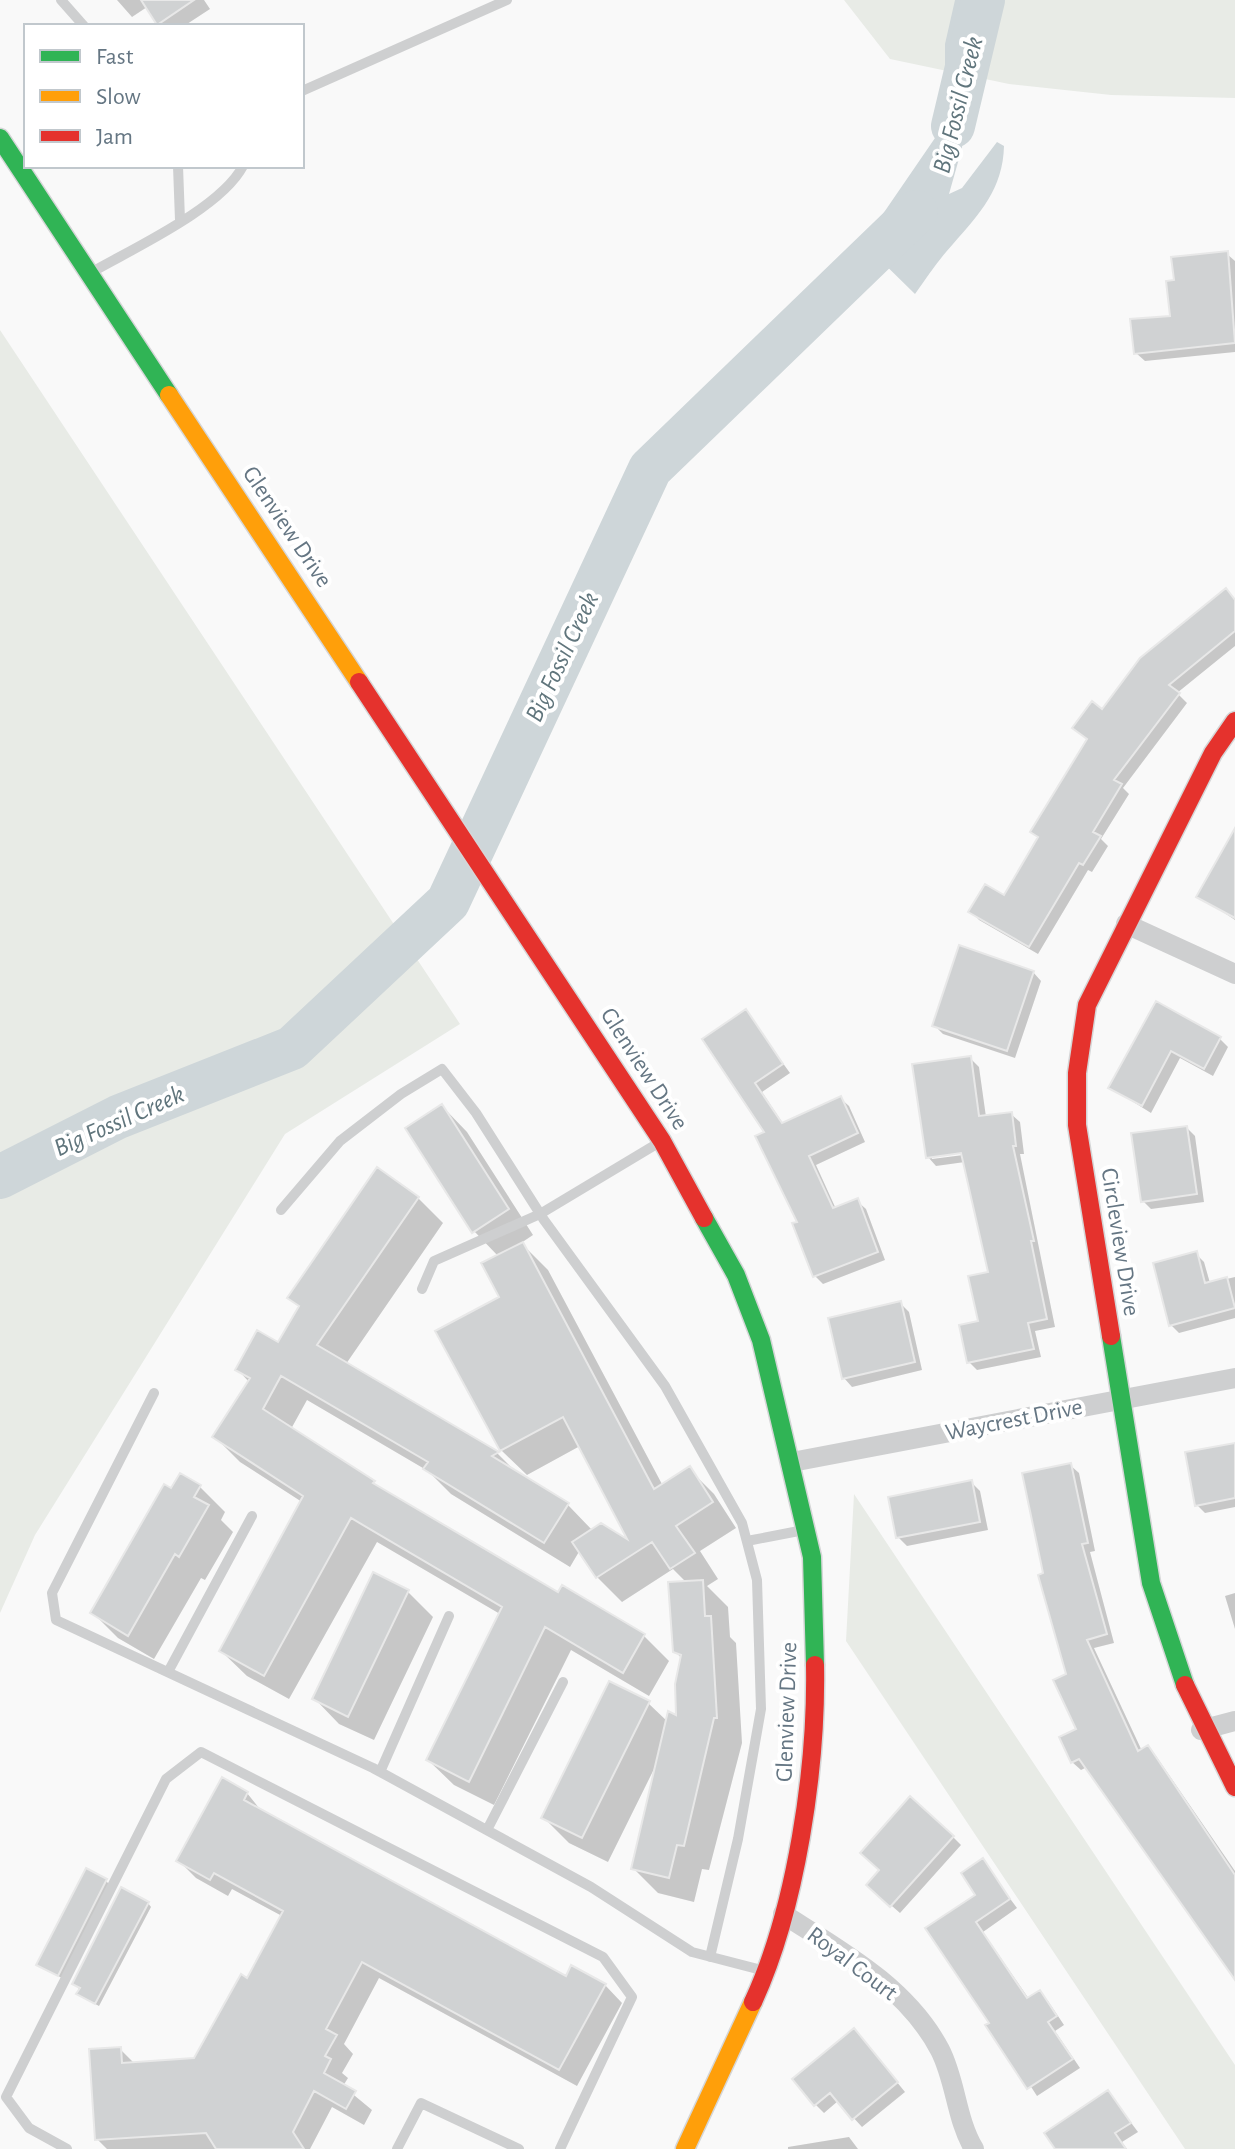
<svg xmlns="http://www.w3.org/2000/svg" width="1235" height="2149" font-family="'Alegreya Sans',sans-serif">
	<rect width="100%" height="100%" fill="#f9f9f9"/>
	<path fill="#e8ebe6" d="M844 0H1235V98L1111 95 1009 84 890 59Z
		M0 330 460 1024 285 1134 35 1535 0 1613Z
		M854 1494 1235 2065V2149H1185L846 1641Z"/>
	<path fill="#ced6d9" d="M955 0H977L968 49 962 148 949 194 962 188 997 142 1004 146C1003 189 980 213 953 244 939 259 927 277 915 294L863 243 935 138 945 101V44Z"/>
	<path fill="#0003" fill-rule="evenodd" d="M117 0H204L210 9 184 26H161L147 7 132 17Z
		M1227 254 1235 261V352L1145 361 1136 353 1172 317 1176 282Z
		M1235 601V646L1177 693 1187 703 1123 788 1129 794 1101 839 1108 846 1092 872 1088 870 1038 954 979 920 971 911 1004 898 1039 839 1032 832 1089 740 1083 736 1102 712Z
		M1235 832V920L1199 896Z
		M1033 972 1041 981 1015 1058 943 1034 934 1025Z
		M1156 1004 1220 1039 1228 1047 1213 1076 1180 1058 1151 1113 1111 1088Z
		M746 1012 790 1073 762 1092 784 1125 840 1098 849 1106 865 1142 816 1165 836 1209 857 1201 866 1209 885 1260 823 1284 815 1276 767 1133 704 1040Z
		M970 1058 979 1067 986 1117 1011 1114 1020 1122 1024 1154H1020L1055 1327 1035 1331 1041 1357 977 1370 969 1362 990 1274 965 1162 936 1166 928 1157ZM971 1150V1154L932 1159V1155Z
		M442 1106 467 1132 533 1235 521 1243 548 1270 663 1486 689 1469 714 1494 736 1528 700 1551 718 1579 707 1586 728 1607 730 1637 736 1643 742 1743 709 1870 702 1869 694 1902 658 1893 633 1868 656 1765 608 1862 569 1843 544 1818 648 1703 668 1722 679 1718 682 1659 675 1651 687 1583 673 1569 622 1602 597 1577 580 1550 570 1567 451 1494 428 1471 307 1400 291 1429 383 1491 558 1595 563 1587 644 1636 669 1661 649 1696 571 1650 494 1805 454 1785 428 1760 500 1614 377 1542 289 1699 247 1676 221 1651 302 1502 240 1462 215 1437 250 1383 237 1369 279 1345 300 1308 289 1298 418 1198 443 1223 346 1364 497 1453 519 1475 568 1505 593 1531 632 1544 580 1446 527 1475 501 1450 499 1257 474 1231Z
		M1187 1128 1195 1136 1204 1202 1151 1209 1143 1201Z
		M1196 1254 1204 1262 1210 1283 1235 1277V1318L1179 1333 1171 1325Z
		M901 1304 909 1312 922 1370 852 1387 844 1378Z
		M1235 1443V1507L1205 1513 1197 1505Z
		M1070 1465 1079 1473 1095 1551 1090 1552 1114 1643 1094 1648 1142 1751 1148 1747 1156 1756 1235 1871V1978L1087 1767 1081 1770 1072 1762 1079 1730 1046 1575Z
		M971 1482 980 1491 988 1530 907 1546 898 1537Z
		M200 1487 225 1512 221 1520 233 1532 205 1580 201 1578 154 1659 118 1638 93 1613 172 1491Z
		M408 1592 433 1617 374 1740 339 1724 314 1698Z
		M1235 1593V1629L1225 1596Z
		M247 1793 263 1813 567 1978 605 1985 622 2003 577 2086 379 1978 344 2044 353 2054 342 2073 348 2078 343 2086 372 2110 364 2125 332 2107 310 2149H107L97 2139 120 2049 135 2064 196 2060 248 1980 282 1916 232 1889 228 1896 196 1878 179 1861Z
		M953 1837 961 1845 900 1913 877 1893Z
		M982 1861 1017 1908 983 1932 1029 1999 1039 1992 1048 2001 1064 2025 1055 2031 1080 2068 1037 2096 928 1929 978 1895Z
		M106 1881 109 1884 62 1978 43 1968Z
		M148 1903 151 1907 99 2006 82 1997 78 1987Z
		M862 2039 905 2092 862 2127 838 2101 824 2113 816 2105Z
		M1108 2092 1138 2132 1122 2142 1127 2149H1057Z
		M849 2137 858 2149H788V2147Z"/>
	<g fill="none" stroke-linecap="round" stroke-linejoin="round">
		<path stroke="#ced6d9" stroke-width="44" d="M953 126 983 0
			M0 1177 118 1117 292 1048 448 902 650 469 916 212"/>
	</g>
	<path fill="#d0d2d3" stroke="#e8e8e8" stroke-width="2" d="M141 0H194L157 25Z
		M1228 251 1235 343 1134 354 1130 319 1170 316 1166 281 1174 280 1171 257Z
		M1226 588 1235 600V631L1169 685 1180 693 1114 780 1122 784 1093 832 1101 836 1083 865 1079 863 1029 947 968 912 985 884 1004 895 1038 837 1030 832 1087 739 1072 728 1092 701 1102 709 1140 658Z
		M1235 828V918L1196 897Z
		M959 945 1034 971 1007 1051 932 1026Z
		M1156 1001 1221 1037 1204 1069 1171 1051 1142 1106 1108 1088Z
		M746 1009 783 1064 755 1083 782 1123 841 1096 858 1133 809 1156 833 1208 858 1198 878 1252 813 1277 792 1223 797 1222 755 1136 764 1132 702 1039Z
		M971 1056 979 1116 1012 1112 1016 1146H1013L1034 1241H1031L1047 1319 1028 1323 1034 1349 967 1363 959 1325 978 1321 968 1276 988 1272 961 1153 926 1158 912 1064Z
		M442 1104 509 1209 472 1233 405 1128Z
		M1187 1126 1197 1194 1141 1202 1131 1133Z
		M377 1167 419 1197 317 1345 499 1452 492 1456 569 1503 544 1543 423 1469 428 1462 281 1376 263 1409 375 1481 373 1483 558 1592 562 1585 645 1634 623 1673 545 1627 469 1782 426 1760 502 1607 351 1518 264 1676 219 1651 303 1496 212 1437 250 1378 235 1370 257 1330 278 1342 299 1306 287 1298Z
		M523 1242 654 1489 690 1466 713 1502 676 1526 695 1553 670 1569 652 1542 596 1578 572 1542 601 1523 627 1539 563 1417 500 1451 435 1331 499 1297 481 1263Z
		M1197 1251 1205 1283 1227 1277 1235 1308 1169 1326 1153 1263Z
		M901 1301 915 1362 842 1379 828 1318Z
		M1235 1443V1498L1195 1506 1185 1452Z
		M1071 1463 1088 1543 1082 1544 1107 1634 1087 1640 1138 1751 1148 1745 1235 1875V1980L1079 1759 1071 1763 1059 1737 1076 1729 1053 1680 1066 1674 1038 1575 1043 1573 1022 1473Z
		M180 1473 201 1485 194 1497 209 1505 179 1557 175 1554 128 1636 90 1613 164 1484 171 1488Z
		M972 1480 980 1522 896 1538 888 1497Z
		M373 1572 409 1590 348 1717 312 1699Z
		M703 1580 705 1616H711L717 1718H714L684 1846 677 1845 669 1878 631 1869 668 1711 676 1715 675 1684 681 1655 673 1652 668 1582Z
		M609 1681 650 1701 582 1838 541 1818Z
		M222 1777 248 1792 244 1800 566 1976 571 1965 606 1984 559 2070 362 1962 326 2029 337 2035 325 2056 331 2059 324 2073 356 2091 346 2109 314 2091 293 2132 304 2149H216L206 2133 95 2140 89 2049 121 2047 122 2063 194 2058 241 1974 247 1978 283 1911 214 1873 210 1880 176 1861Z
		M910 1796 954 1836 890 1907 866 1885 879 1870 860 1853Z
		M983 1858 1010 1899 976 1922 1027 1998 1040 1990 1057 2016 1048 2022 1073 2059 1027 2089 985 2025 989 2023 925 1928 975 1895 961 1873Z
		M86 1868 107 1879 58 1976 36 1965Z
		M121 1887 149 1902 95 2004 76 1994 80 1988 72 1984Z
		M854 2028 898 2082 852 2120 830 2093 814 2106 792 2079Z
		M1108 2090 1131 2123 1115 2133 1126 2149H1055L1044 2133Z"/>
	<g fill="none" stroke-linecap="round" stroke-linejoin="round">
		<defs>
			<path id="fast" d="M0 138 169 395
				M704 1218 736 1275 761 1340 812 1557 815 1665
				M1111 1336 1151 1583 1185 1685"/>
			<path id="slow" d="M169 395 359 682
				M685 2149 753 2002"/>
			<path id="jam" d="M359 682 662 1141 704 1218
				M1111 1336 1077 1125V1073L1087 1005 1213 753 1235 721
				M1185 1685 1235 1787
				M753 2002C796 1909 817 1768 815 1665"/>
		</defs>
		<use href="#fast" stroke="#d5d6d7" stroke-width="21"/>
		<use href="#slow" stroke="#d5d6d7" stroke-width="21"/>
		<use href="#jam" stroke="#d5d6d7" stroke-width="21"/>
		<path stroke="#cecfd0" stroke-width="10" d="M61 0 84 26
			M302 91 507 0
			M178 166 180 220
			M92 272C134 248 221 208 243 166
			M281 1210 340 1141 401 1094 442 1069 476 1113 544 1220 665 1386 742 1523 757 1580 761 1709 738 1839 710 1957
			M422 1289 434 1261 540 1214 660 1142
			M154 1393 52 1593 56 1620 373 1768 591 1887 692 1952 765 1971
			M747 1541 804 1530
			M168 1672 252 1516
			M380 1772 449 1616
			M487 1830 563 1682
			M67 2149 29 2128 6 2097 166 1779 201 1752 603 1957 632 1997 560 2149
			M397 2149 421 2103 519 2149"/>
		<path stroke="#cecfd0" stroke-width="20" d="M1126 924 1235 974
			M792 1462 1235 1378
			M1201 1730 1235 1721
			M783 1914C841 1951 907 1987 940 2050 956 2081 956 2119 974 2149"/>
		<use href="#fast" stroke="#30b455" stroke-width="18"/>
		<use href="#slow" stroke="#ff9f0a" stroke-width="18"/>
		<use href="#jam" stroke="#e5322d" stroke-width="18"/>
	</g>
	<g text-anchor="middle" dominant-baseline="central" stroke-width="8" stroke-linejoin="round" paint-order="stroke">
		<g font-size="24" fill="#657683" stroke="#fff">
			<text transform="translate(287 527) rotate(56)">Glenview Drive</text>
			<text transform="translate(644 1069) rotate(57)">Glenview Drive</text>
			<text transform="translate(1120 1242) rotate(81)">Circleview Drive</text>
			<text transform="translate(1014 1420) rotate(-11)">Waycrest Drive</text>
			<text transform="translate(787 1712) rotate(-88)">Glenview Drive</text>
			<text transform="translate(852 1964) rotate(37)">Royal Court</text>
		</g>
		<g font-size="26" font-style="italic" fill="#60757c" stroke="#fff">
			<text transform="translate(958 105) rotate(-76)">Big Fossil Creek</text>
			<text transform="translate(562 657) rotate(-65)">Big Fossil Creek</text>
			<text transform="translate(119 1121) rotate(-24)">Big Fossil Creek</text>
		</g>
	</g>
	<rect x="24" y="24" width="280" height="144" fill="#ffffff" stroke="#c1c8cd" stroke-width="2"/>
	<rect x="40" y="50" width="40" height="12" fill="#30b455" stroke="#c1c8cd" stroke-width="2"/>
	<text x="96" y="64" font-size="24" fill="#657683">Fast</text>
	<rect x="40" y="90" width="40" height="12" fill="#ff9f0a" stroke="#c1c8cd" stroke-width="2"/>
	<text x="96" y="104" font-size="24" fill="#657683">Slow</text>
	<rect x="40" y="130" width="40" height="12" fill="#e5322d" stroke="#c1c8cd" stroke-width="2"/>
	<text x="96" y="144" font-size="24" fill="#657683">Jam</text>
</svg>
